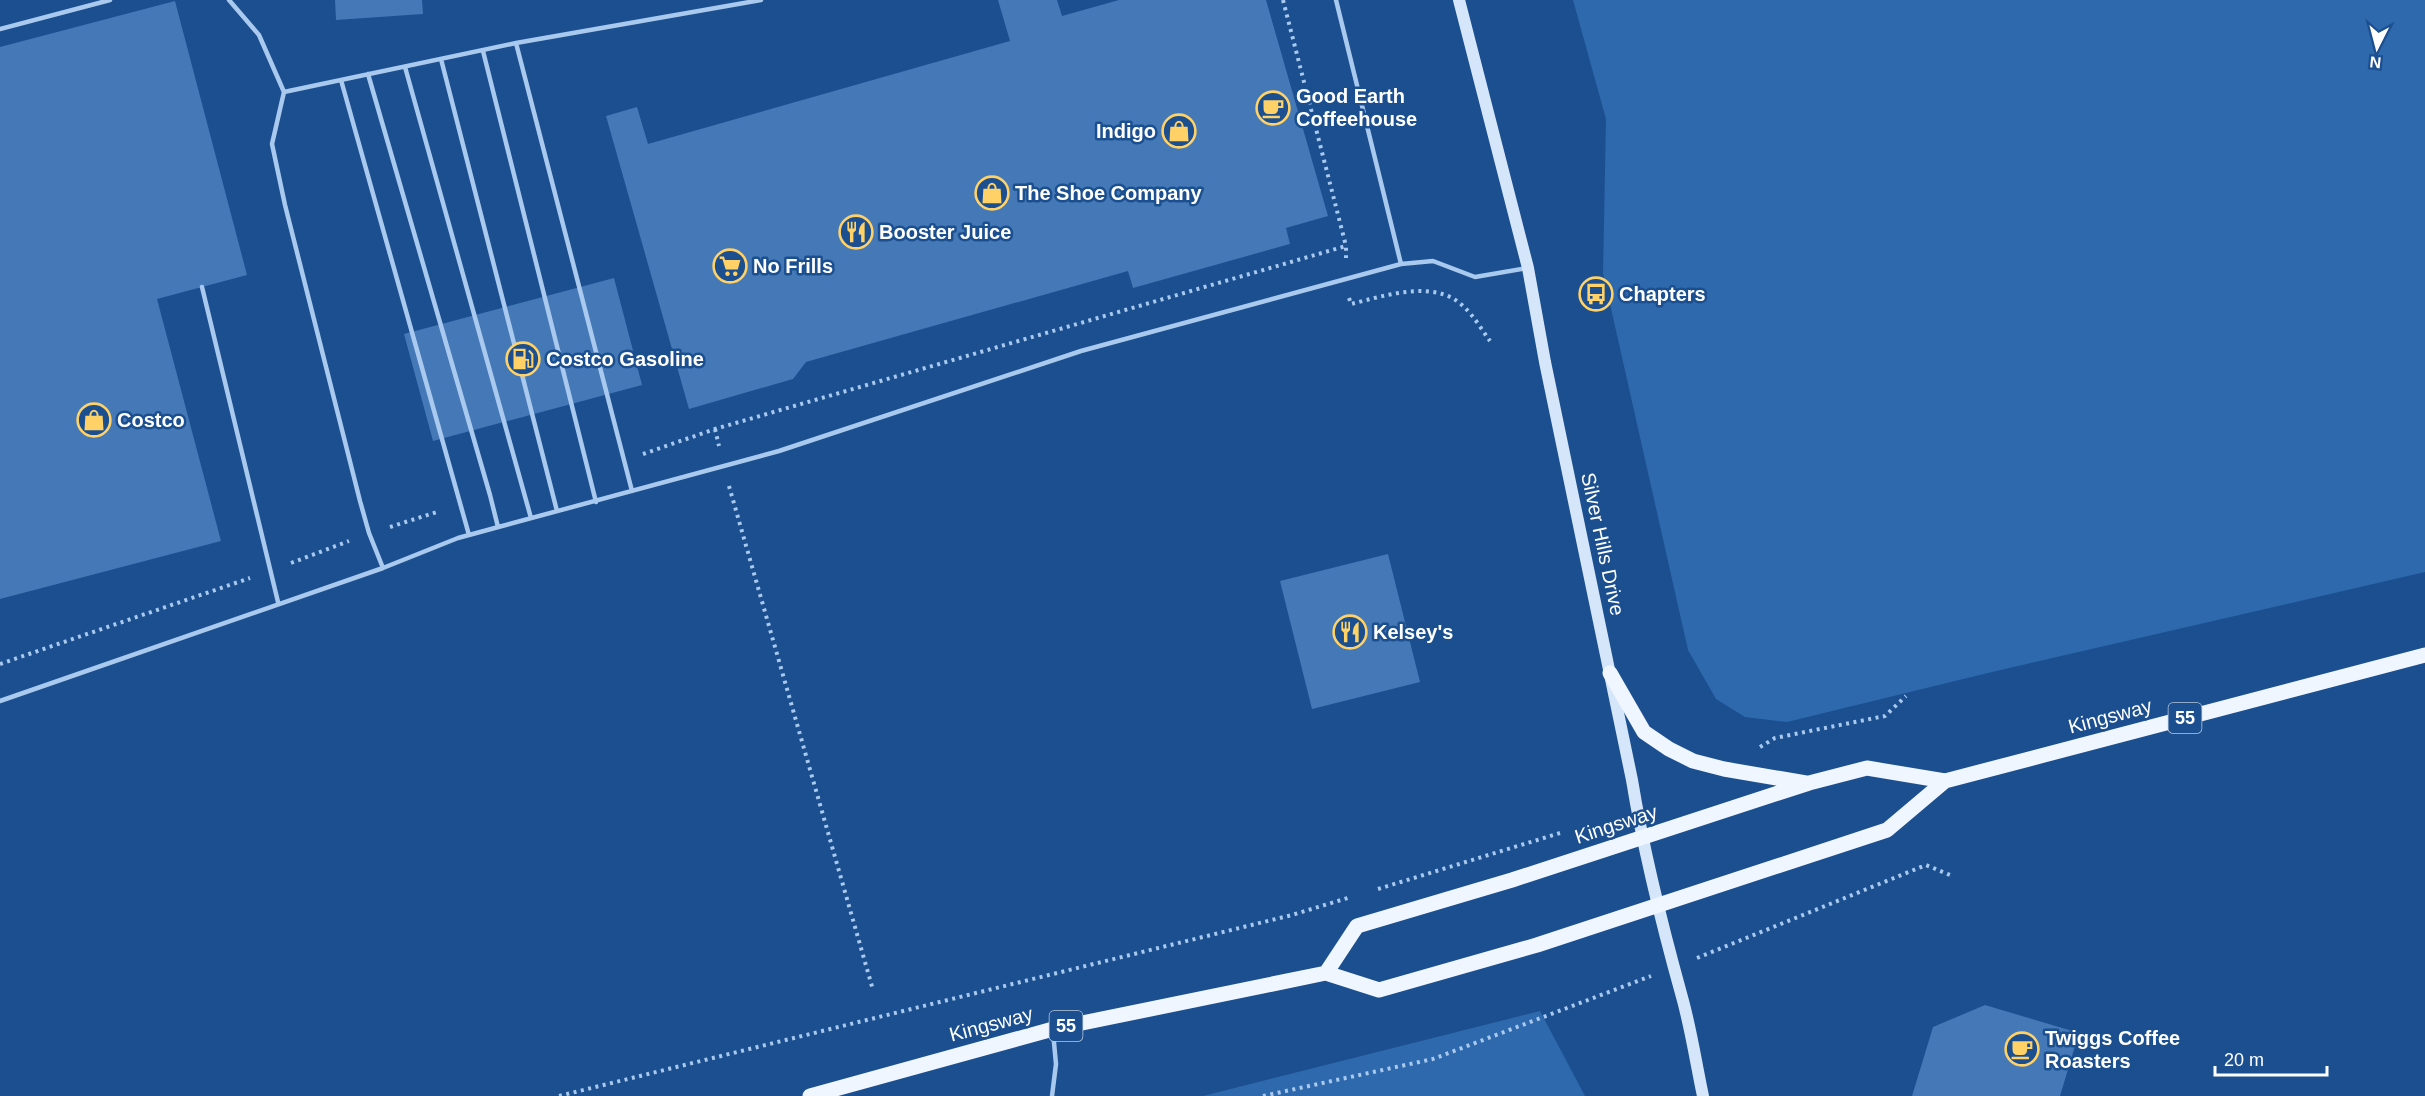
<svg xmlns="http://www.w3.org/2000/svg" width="2425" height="1096" font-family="Arial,sans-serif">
	<rect width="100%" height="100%" fill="#1b4f8f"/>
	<path fill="#2e69ad" d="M1573 0H2425V572L1988 673 1787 722 1745 717 1716 699 1688 650 1603 273 1606 119Z
		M1540 1011 1585 1096H1203Z"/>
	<path fill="#4478b7" d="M335 0H422L423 14 336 20Z
		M998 0H1057L1062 16 1119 0H1266L1328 216 1286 228 1290 244 1133 288 1128 271 806 362 793 379 689 409 606 116 637 107 648 144 1010 41Z
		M175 1 247 275 157 299 221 541 0 599V47Z
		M614 278 642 385 433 441 404 334Z
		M1388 554 1420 682 1312 709 1280 581Z
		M1985 1005 2079 1033 2060 1096H1912L1933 1027Z"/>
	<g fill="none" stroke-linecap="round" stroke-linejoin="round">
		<path stroke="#a9c9ee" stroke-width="4" stroke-dasharray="3 4.5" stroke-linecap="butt" d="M1283 0 1346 246
			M1349 298 1351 304C1384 296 1436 278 1464 307 1474 316 1482 330 1490 341
			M715 429 719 446
			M643 454 715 429 1346 246V258
			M729 486 873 990
			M390 527 440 511
			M291 563 349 541
			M0 664 250 578
			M1760 747 1775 738 1885 716 1906 696
			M1378 889 1560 833
			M1697 958 1926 865 1950 875
			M559 1096 1292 915 1351 897
			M1263 1096 1433 1059 1651 976"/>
		<path stroke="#a9c9ee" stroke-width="4.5" d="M229 0 259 35 284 92 272 144 285 205 360 501 369 533 383 568
			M1336 0 1401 264
			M0 29 110 0
			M516 43 632 491
			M483 51 596 502
			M441 59 557 511
			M405 67 531 518
			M368 74 490 495 498 527
			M341 80 469 535
			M284 92 516 43 761 0
			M202 287 278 602
			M0 701 383 568 458 538 779 451 1081 351 1401 264 1433 261 1475 277 1528 268
			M1052 1096 1056 1064 1053 1032"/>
		<path stroke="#d6e6fa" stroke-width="12" d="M1459 0 1528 268 1545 362 1632 780C1644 854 1662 925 1682 997 1691 1029 1696 1063 1703 1096"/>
		<path stroke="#f0f6ff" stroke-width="15" d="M1610 673 1644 732 1669 749 1693 761 1724 769 1806 783
			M1326 973 1357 926 1512 880 1809 783 1867 768 1945 781 2425 655
			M810 1096 1053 1029 1326 973 1379 990 1537 945 1887 830 1945 781"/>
	</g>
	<defs>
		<symbol id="cafe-ring" viewBox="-11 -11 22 22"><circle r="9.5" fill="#1b4f8f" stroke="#ffd166" stroke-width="1.5"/><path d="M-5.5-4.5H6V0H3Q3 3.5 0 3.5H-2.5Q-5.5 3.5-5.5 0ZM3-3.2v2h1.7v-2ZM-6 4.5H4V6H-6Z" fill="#ffd166"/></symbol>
		<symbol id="shop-ring" viewBox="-11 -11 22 22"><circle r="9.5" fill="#1b4f8f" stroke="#ffd166" stroke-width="1.5"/><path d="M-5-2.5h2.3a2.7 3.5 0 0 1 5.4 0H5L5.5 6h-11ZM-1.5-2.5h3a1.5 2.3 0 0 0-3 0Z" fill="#ffd166"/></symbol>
		<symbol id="restaurant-ring" viewBox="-11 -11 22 22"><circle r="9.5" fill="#1b4f8f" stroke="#ffd166" stroke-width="1.5"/><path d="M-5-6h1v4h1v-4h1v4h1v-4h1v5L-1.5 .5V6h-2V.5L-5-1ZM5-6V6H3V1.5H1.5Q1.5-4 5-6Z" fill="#ffd166"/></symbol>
		<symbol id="supermarket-ring" viewBox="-11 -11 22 22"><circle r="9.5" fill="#1b4f8f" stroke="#ffd166" stroke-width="1.5"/><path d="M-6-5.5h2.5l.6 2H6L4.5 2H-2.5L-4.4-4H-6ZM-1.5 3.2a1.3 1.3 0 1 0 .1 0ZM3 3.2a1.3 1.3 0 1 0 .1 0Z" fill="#ffd166"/></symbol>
		<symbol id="bus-ring" viewBox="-11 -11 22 22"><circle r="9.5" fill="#1b4f8f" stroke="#ffd166" stroke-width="1.5"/><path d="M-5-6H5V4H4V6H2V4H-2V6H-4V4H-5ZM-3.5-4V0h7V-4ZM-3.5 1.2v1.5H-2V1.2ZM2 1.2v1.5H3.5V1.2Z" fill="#ffd166"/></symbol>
		<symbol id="fuel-ring" viewBox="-11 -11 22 22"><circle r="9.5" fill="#1b4f8f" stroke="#ffd166" stroke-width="1.5"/><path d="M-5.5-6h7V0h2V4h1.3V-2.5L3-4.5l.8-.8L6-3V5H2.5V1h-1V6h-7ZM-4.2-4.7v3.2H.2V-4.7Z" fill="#ffd166"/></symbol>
	</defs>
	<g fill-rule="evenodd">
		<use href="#cafe-ring" x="1254" y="89" width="38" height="38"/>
		<use href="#shop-ring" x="1160" y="112" width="38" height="38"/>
		<use href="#shop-ring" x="973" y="174" width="38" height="38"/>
		<use href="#restaurant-ring" x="837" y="213" width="38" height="38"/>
		<use href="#supermarket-ring" x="711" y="247" width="38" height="38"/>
		<use href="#bus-ring" x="1577" y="275" width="38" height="38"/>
		<use href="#fuel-ring" x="504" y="340" width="38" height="38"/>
		<use href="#shop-ring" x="75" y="401" width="38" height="38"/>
		<use href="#restaurant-ring" x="1331" y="613" width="38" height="38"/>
		<use href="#cafe-ring" x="2003" y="1030" width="38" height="38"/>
	</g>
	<g text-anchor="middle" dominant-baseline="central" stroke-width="5" stroke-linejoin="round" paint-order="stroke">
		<g fill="#1b4f8f" stroke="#bbcadd" stroke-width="1.5">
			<rect x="2168.5" y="703" width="33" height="30" rx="4.5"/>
			<rect x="1049.5" y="1011" width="33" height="30" rx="4.5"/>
		</g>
		<g font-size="18" font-weight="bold" fill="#fff">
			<text x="2185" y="718">55</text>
			<text x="1066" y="1026">55</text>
		</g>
		<g font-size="20" font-weight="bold" fill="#fff" stroke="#1b4f8f" text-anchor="start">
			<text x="1296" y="96">Good Earth<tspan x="1296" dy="23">Coffeehouse</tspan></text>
			<text x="1156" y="131" text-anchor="end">Indigo</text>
			<text x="1015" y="193">The Shoe Company</text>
			<text x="879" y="232">Booster Juice</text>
			<text x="753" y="266">No Frills</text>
			<text x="1619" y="294">Chapters</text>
			<text x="546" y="359">Costco Gasoline</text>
			<text x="117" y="420">Costco</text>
			<text x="1373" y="632">Kelsey's</text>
			<text x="2045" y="1038">Twiggs Coffee<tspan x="2045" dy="23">Roasters</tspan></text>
		</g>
		<g font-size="20" fill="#fff" stroke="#1b4f8f">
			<text transform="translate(1603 544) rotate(78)">Silver Hills Drive</text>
			<text transform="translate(2110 716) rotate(-15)">Kingsway</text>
			<text transform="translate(1616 824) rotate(-18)">Kingsway</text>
			<text transform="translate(991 1024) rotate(-15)">Kingsway</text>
		</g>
	</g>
	<g transform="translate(2377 48) rotate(186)" stroke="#1b4f8f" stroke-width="4.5" paint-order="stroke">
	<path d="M0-4.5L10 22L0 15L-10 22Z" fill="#ffffff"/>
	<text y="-9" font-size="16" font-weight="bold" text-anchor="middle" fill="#ffffff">N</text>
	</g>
	<path d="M2215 1066v9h112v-9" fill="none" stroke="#ffffff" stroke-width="3"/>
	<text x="2224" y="1066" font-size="18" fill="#ffffff" stroke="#1b4f8f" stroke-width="4.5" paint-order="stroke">20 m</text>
</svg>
